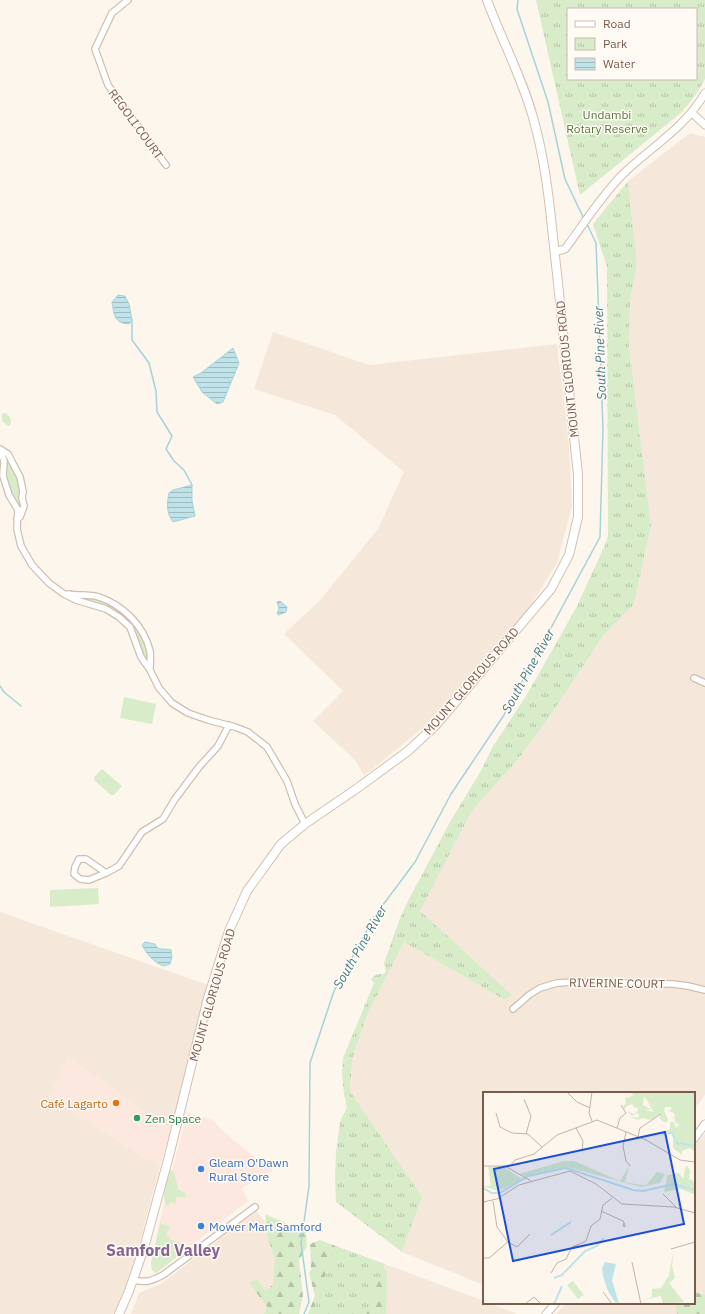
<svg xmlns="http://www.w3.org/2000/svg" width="705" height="1314" font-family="'IBM Plex Sans',sans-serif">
	<defs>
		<pattern id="forest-firs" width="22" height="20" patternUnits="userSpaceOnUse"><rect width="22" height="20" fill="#d8ecc9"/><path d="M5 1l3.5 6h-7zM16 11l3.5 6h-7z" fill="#b4c2a5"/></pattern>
		<pattern id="park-tufts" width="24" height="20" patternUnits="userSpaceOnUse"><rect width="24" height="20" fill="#d8ecc9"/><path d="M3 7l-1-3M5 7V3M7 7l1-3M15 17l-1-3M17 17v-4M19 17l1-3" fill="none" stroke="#b4c2a5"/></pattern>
		<pattern id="water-rules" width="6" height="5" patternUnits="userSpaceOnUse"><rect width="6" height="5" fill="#bfe3e8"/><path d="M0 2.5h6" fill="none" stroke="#a0bbbe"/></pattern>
	</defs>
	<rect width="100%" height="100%" fill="#fdf6ec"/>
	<path fill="#f5e8da" d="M690 133 705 137V1095L694 1109V1093H484V1285L402 1252 422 1197 350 1091 352 1060 367 1015 404 942 505 1000 512 995 419 911 471 812 519 758 550 716 603 636 634 604 651 525 629 346 630 301 637 264 628 181Z
		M273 332 369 365 557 344 569 445 572 506 557 563 527 611 473 673 425 726 364 776 356 761 313 721 343 691 284 634 321 599 378 529 404 472 335 415 254 389Z
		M0 912 208 985 171 1130 69 1058 49 1097 137 1153 160 1166 136 1256 122 1295 113 1314H0Z
		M705 1134V1314H556L566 1303H694V1147Z
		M256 1211 292 1254 290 1314H131L139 1293 161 1284Z
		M385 1264 484 1301V1303H488L518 1314H366Z"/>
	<path fill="#fde8e0" d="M69 1057 171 1130 160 1166 137 1153 49 1097Z
		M187 1113 213 1120 220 1128 243 1148 273 1170 242 1188 248 1201 156 1273 152 1270 151 1263 166 1194Z"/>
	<path fill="#d8ecc9" d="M3 413H5C10 415 13 422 9 426H8L2 421V415Z
		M0 450 8 454 20 477 24 506 18 510 9 495Z
		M73 595 95 596 128 614 146 643 150 670 130 627 119 617 76 600Z
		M124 697 156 704 152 724 120 718Z
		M102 769 122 786 114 795H111L94 780V777Z
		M98 888 99 904 50 907V890Z
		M170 1170C177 1172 176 1183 178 1189L182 1192 185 1191 186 1197H176L175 1201 177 1204 170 1202 168 1206 166 1205C161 1194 167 1181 170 1170Z
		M160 1223 170 1226 166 1236 170 1237 169 1239 181 1243 187 1249 156 1273 152 1270 151 1263Z"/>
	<path fill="url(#forest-firs)" d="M265 1214 306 1232 307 1246 299 1260 303 1296 299 1314H264L267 1307 249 1282 257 1279 265 1290 273 1285 275 1259 268 1238Z
		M320 1240 375 1261 387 1271 386 1314H307H308L315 1296 309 1273 311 1270 310 1244Z
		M694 1292 705 1295V1314H677L675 1303H694Z"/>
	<path fill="url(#park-tufts)" fill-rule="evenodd" d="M536 0H705V79L697 93 682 112 580 195ZM568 9H696V79H568Z
		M628 181 637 264 630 301 629 346 651 525 634 604 603 636 550 716 519 758 471 812 420 911 512 995 505 1000 404 942 367 1015 352 1060 350 1091 422 1197 402 1252 336 1202 335 1178 336 1153 340 1121 347 1108 344 1094 342 1073 343 1058 374 983 371 980C374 974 378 974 384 974L386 971 384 963 400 918 409 899 450 822 482 769 492 748 526 696 553 649 577 606 605 545 608 536V517L607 267 593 224Z
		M335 1246 385 1264 366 1314H312Z"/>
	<path fill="url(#water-rules)" stroke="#a5d3da" d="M118 295 125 296 129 304 132 320 129 324C114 323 114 315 112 302Z
		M233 348 239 363 223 402 217 404 202 392 193 377 201 373Z
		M192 485V501L195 516 173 522C166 513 167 503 169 493L173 490Z
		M280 601 287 607 286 612 279 615 277 614 279 608 277 602Z
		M145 942 155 944C157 951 164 948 171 950L172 957 170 964 163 966C154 962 147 955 142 945Z"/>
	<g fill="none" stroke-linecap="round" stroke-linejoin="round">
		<path stroke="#a5d3da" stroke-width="1.5" d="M518 0 517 9 548 102 565 179 584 219
			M132 320V340L149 363 156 391 157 412 172 436 166 449 174 461 184 470 192 485
			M0 686 4 692 21 706
			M304 1314 309 1302 301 1243 309 1186 310 1063 334 991 374 917 415 862 451 794 504 715 600 537 603 428 596 243 587 224"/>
		<defs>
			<path id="minor" d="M128 0 112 13 95 49 108 85 166 165
				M0 449 8 454 20 477 23 491 22 498 24 506 20 517 17 519
				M0 450 4 461 3 476 9 495 18 510 17 529 21 546 32 565 49 583 64 594 76 600 106 609 119 617 130 627 141 657 150 670 159 688 172 703 188 713 208 720 235 727 248 732 267 747 287 781 295 804 305 824
				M68 594C78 596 89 594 99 597 123 605 144 626 150 651 151 657 150 664 150 670
				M694 678 705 683
				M106 873 86 859H79L75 867 74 874 80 879 89 880 106 873 119 866 142 832 163 819 175 799 199 767 218 746 229 725
				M513 1009 529 995 540 988 557 983 574 982 673 984 688 986 705 990
				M133 1280C147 1283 151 1281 163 1275L255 1207"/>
			<path id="tertiary" d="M692 113 705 125
				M555 251 562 250 565 249C584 224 601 196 623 174 652 146 683 130 705 93
				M694 1139 705 1124
				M546 1314 556 1303"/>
			<path id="secondary" d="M119 1314 129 1291 144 1248 169 1156 208 998 229 931 247 891 281 844 305 824 359 787 408 751 436 725 551 589 569 555 578 517V475C571 408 564 341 557 274 551 222 548 171 534 121 523 79 502 41 487 0"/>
		</defs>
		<use href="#minor" stroke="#d1beb0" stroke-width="8"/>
		<use href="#tertiary" stroke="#d1beb0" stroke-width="9"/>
		<use href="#secondary" stroke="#d6c0b0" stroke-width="10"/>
		<use href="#minor" stroke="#fff" stroke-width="5.5"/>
		<use href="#tertiary" stroke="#fff" stroke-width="7"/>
		<use href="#secondary" stroke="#fff" stroke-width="8"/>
	</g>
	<circle fill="#e8710a" stroke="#fffaf3" stroke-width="1.5" cx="116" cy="1103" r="4"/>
	<circle fill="#2e9e5b" stroke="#fffaf3" stroke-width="1.5" cx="137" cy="1118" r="4"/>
	<g fill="#3f7fe0" stroke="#fffaf3" stroke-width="1.5">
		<circle cx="201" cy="1169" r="4"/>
		<circle cx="201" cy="1226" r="4"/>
	</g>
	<g text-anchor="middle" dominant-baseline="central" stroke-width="3" stroke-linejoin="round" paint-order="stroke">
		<g font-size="12" fill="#537a41" stroke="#fffaf3">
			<text x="607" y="114">Undambi<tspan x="607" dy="14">Rotary Reserve</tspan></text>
		</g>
		<g font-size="12" fill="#7a5c4d" stroke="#fffaf3">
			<text transform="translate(136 124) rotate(54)">REGOLI COURT</text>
			<text transform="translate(567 369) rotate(-96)">MOUNT GLORIOUS ROAD</text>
			<text transform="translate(471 681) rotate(-49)">MOUNT GLORIOUS ROAD</text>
			<text transform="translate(617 983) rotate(1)">RIVERINE COURT</text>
			<text transform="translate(212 995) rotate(-74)">MOUNT GLORIOUS ROAD</text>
		</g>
		<g font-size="12" fill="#c56008" stroke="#fffaf3" text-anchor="end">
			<text x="108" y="1103">Café Lagarto</text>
		</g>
		<g font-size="12" fill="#27864d" stroke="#fffaf3" text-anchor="start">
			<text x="145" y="1118">Zen Space</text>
		</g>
		<g font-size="12" fill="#366cbe" stroke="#fffaf3" text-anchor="start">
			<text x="209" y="1162">Gleam O'Dawn<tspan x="209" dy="14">Rural Store</tspan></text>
			<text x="209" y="1226">Mower Mart Samford</text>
		</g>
		<g font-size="13" font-style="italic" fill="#437c86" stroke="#fffaf3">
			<text transform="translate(600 353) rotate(-92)">South Pine River</text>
			<text transform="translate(528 671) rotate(-61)">South Pine River</text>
			<text transform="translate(360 947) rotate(-60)">South Pine River</text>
		</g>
		<g font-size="16" font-weight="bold" fill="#846695" stroke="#fffaf3">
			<text x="163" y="1250">Samford Valley</text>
		</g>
	</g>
	<g transform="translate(483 1092)">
		<rect width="212" height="212" fill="#fdf6ec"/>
		<path d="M148 0H212V60L207 56 199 59V63L190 56V40H185L178 45 180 40 187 37V30H191L192 35 197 33 192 30 191 21 185 19 189 17 187 15H182L181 18 185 28 183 31 176 26 179 21 168 28 159 26 155 28 144 24 156 26 155 21 149 24 144 19 151 22 155 19 154 15 152 16 149 12 144 14 142 17 140 14 143 11 142 6 150 4ZM161 4 166 11 175 16 165 11 171 20 162 18 168 17 160 13ZM203 73 207 78 206 88 208 87 212 92V103L198 97 181 100 185 83 196 81 200 87Z" fill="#d8ecc9" fill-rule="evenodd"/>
		<path d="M81 69H91L137 89 146 74 142 90 158 93H163L174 80 182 82 177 91 158 95 84 75 43 85 36 82ZM20 74 40 88 15 99 0 94H8L5 75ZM198 82 197 87 212 93V97L183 90 184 83 196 85ZM191 156 189 174 192 186 186 191 201 210 180 212 178 204 159 208 169 205V197L178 196 186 183ZM90 189 101 203 95 207 84 193Z" fill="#d8ecc9"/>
		<path d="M122 170 133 172 129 188 136 212 132 210 125 199 120 184 119 176Z" fill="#bfe3e8"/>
		<path fill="none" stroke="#bfe3e8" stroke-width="2" d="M185 41H189L194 51 212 54M0 96 9 101H17L45 84 83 76 150 98 160 99 191 92 212 98M68 143 88 130M71 186 79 183 102 159 114 154 121 146M71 212 79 194"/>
		<path fill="none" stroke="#c5b3a7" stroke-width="1" d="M84 0 94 10 107 16M41 7 48 24 43 42M13 21 17 35 29 41 45 42 59 55M109 29 106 21 109 0M93 36 100 49 99 59M134 36 137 26 143 21 138 13M143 40 140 54 143 69 147 74M155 45 157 36 178 22M0 74H22L48 89M26 75 32 68 51 62 74 43 114 28 163 48 197 68 212 70M180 102 193 115M10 109 14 135 25 150 34 155 47 142M0 110 14 107 36 93 87 79 113 92 139 112 191 115 212 121M118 119 140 129 142 133V135L140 134 141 131M89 156 103 149 108 134 117 127 120 113 129 106M188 157 212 150M0 166H6L25 150M149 170 158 212M68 181 74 171 83 167 89 155 96 152M120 200 129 212M42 212 51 205 58 212"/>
		<path fill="#1d4ed8" fill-opacity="0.15" stroke="#1d4ed8" stroke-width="2" d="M182 40 201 132 30 169 11 77Z"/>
		<rect width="212" height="212" fill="none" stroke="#7a5c4d" stroke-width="2"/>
	</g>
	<rect x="567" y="8" width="130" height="72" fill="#fffaf3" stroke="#cabbb1"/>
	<rect x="575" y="21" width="20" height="6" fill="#ffffff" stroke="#cabbb1"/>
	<text x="603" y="28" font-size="12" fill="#7a5c4d">Road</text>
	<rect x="575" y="38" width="20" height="12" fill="url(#park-tufts)" stroke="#cabbb1"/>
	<text x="603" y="48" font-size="12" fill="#7a5c4d">Park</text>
	<rect x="575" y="58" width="20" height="12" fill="url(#water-rules)" stroke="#cabbb1"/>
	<text x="603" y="68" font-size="12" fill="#7a5c4d">Water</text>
</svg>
